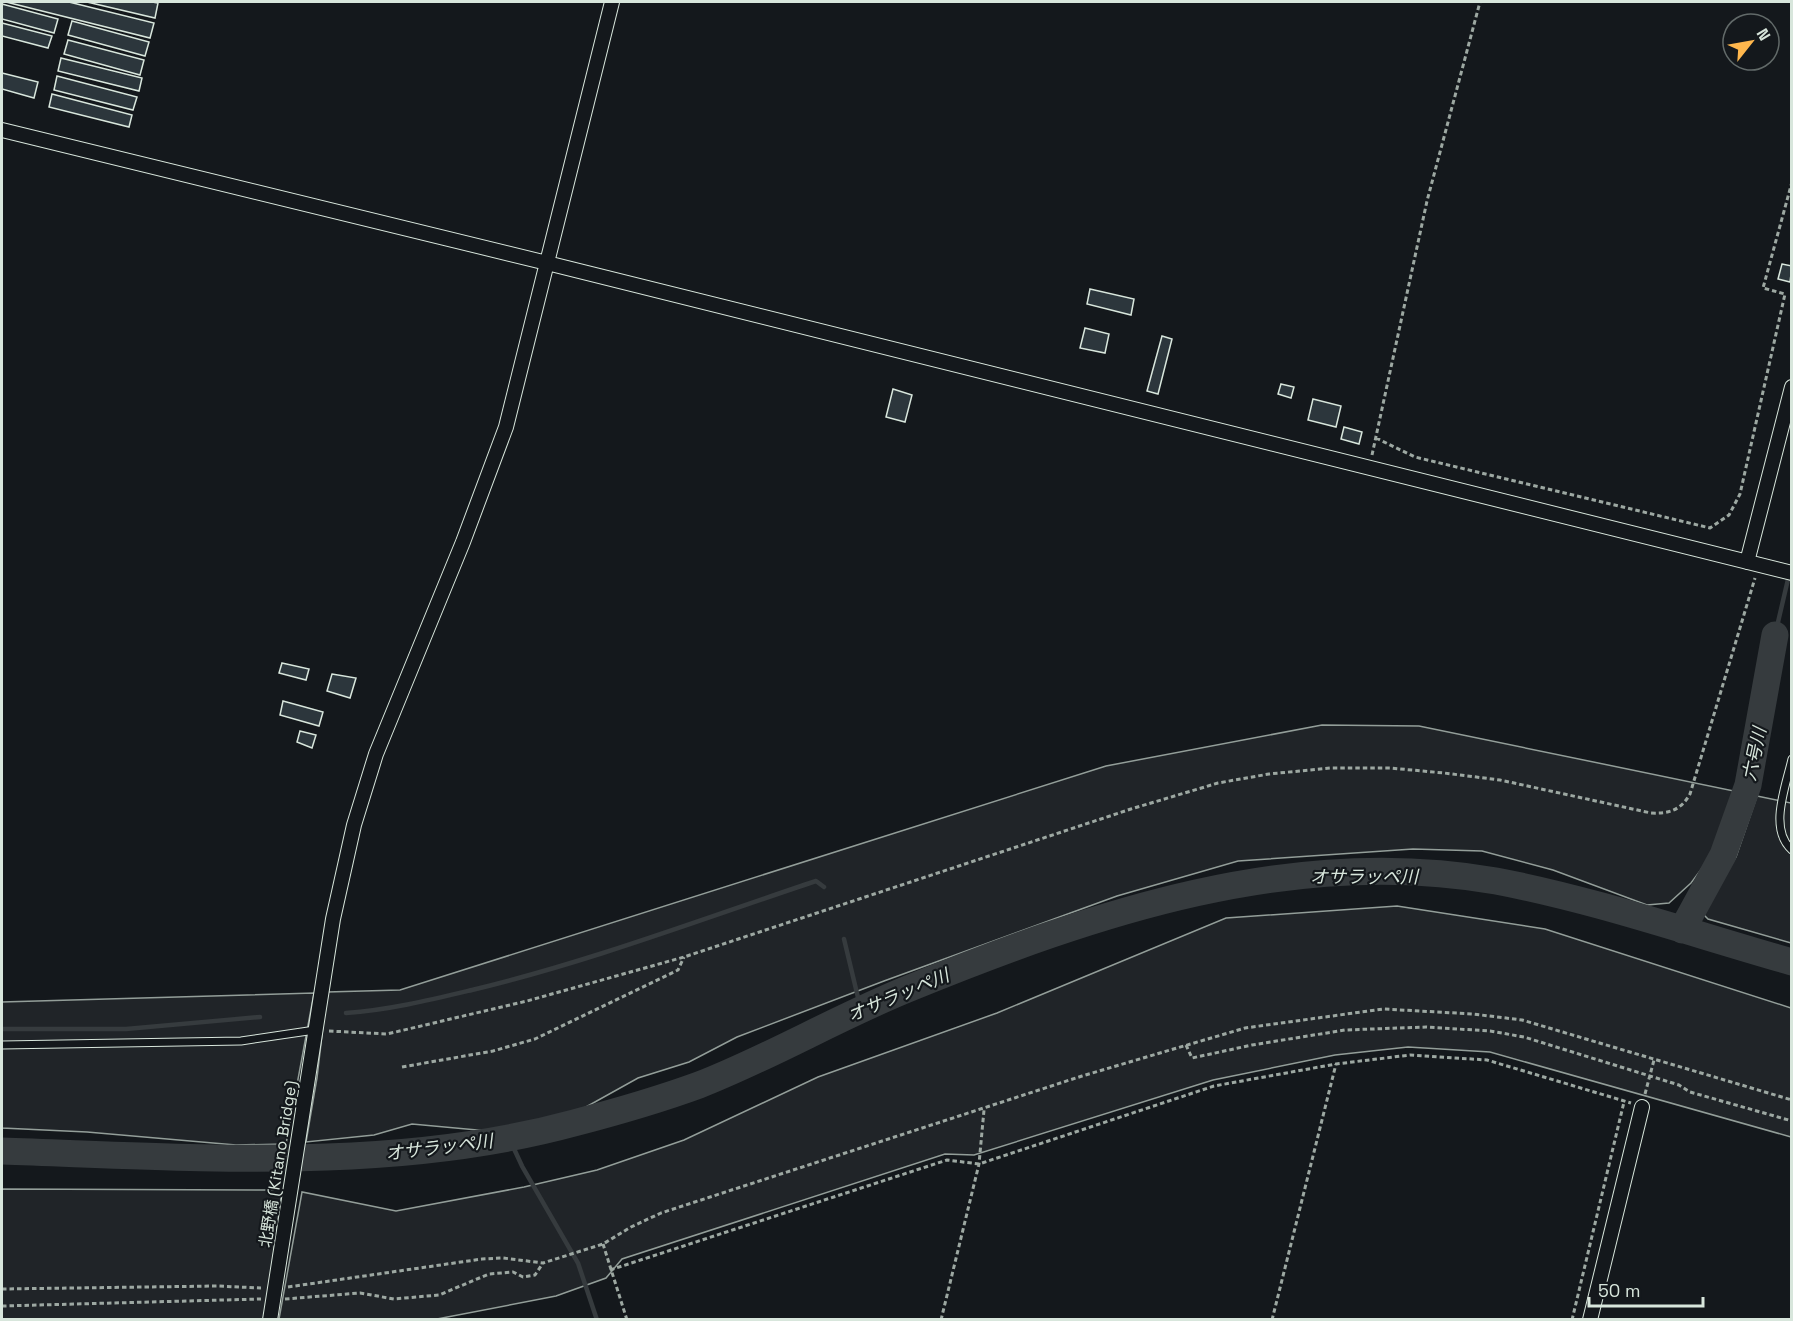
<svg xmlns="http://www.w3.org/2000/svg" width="1793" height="1321" font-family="'Space Grotesk','Noto Sans JP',sans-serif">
	<rect width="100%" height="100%" fill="#14181c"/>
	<path fill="#202428" stroke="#939e99" stroke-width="1.5" d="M1322 725 1419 726 1734 791 1715 851 1691 883 1669 903 1647 905 1553 870 1482 851 1413 849 1238 861 1117 896 884 981 737 1037 689 1062 638 1078 577 1112 488 1131 412 1124 374 1135 306 1142 317 1078 327 992 400 990 1106 766Z
		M1757 796 1791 803V943L1708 919 1701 912 1736 857Z
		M1397 906 1545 929 1791 1008V1137L1490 1052 1408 1047 1335 1055 1213 1080 974 1155 945 1154 622 1259 606 1278 556 1296 437 1319H279L302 1192 396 1211 524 1187 597 1170 684 1140 818 1077 997 1013 1226 918Z
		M314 993 286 1144 236 1145 87 1132 2 1128V1002Z
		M2 1189 282 1190 265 1319 2 1320Z"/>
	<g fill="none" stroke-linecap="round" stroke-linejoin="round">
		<path stroke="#363b3e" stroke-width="4.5" d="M1775 635 1789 575
			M844 939 861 1010
			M346 1013C389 1010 430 1000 472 990 589 962 702 919 816 881L824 887
			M2 1029H126L260 1017
			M509 1138 522 1166 578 1263 597 1320"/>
		<path stroke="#363b3e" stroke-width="27" d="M1682 930 1723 855 1748 785 1775 635
			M2 1151C191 1157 390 1173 574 1123 616 1112 658 1100 699 1085 771 1057 838 1017 910 988 1094 913 1294 845 1496 881 1596 900 1693 934 1792 962"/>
	</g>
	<path fill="#2c363c" stroke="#d8e6dc" stroke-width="1.5" d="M6 2H69L154 23 150 38Z
		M87 2H152L158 3 155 18Z
		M2 4 58 19 54 33 2 19Z
		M72 21 149 42 145 56 68 35Z
		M2 23 52 36 48 48 2 36Z
		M68 40 144 60 140 75 64 54Z
		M61 58 142 78 139 91 58 71Z
		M2 73 38 82 34 98 2 89Z
		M57 76 137 97 133 110 54 90Z
		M52 94 132 115 129 127 49 107Z
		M1782 264 1792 266 1790 282 1778 279Z
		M1090 289 1134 299 1131 315 1087 304Z
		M1085 328 1109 334 1105 353 1080 348Z
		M1162 336 1172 339 1158 394 1147 391Z
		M1281 384 1294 387 1291 398 1278 394Z
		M893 389 912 395 905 422 886 417Z
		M1313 399 1341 406 1336 427 1308 420Z
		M1344 427 1362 432 1359 444 1341 439Z
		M282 663 309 669 306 680 279 673Z
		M332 674 356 678 350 698 327 691Z
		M283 701 323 712 319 726 280 715Z
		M300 731 316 735 312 748 297 742Z"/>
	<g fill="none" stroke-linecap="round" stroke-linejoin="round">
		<defs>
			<path id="lane" d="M1792 759C1786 786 1768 829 1792 850
				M2 1045 241 1041 315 1030"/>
			<path id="street" d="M2 130 547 263 1792 573
				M1747 562 1792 387
				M270 1320 333 919 354 825 376 754 463 542 506 427 612 2
				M1590 1320 1642 1107"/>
		</defs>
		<use href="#lane" stroke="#d8e6dc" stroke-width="9"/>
		<use href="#street" stroke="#d8e6dc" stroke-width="16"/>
		<path stroke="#9da8a2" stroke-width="3" stroke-dasharray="4.5 3" stroke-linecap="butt" d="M1376 438 1415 457 1710 528 1729 515 1740 494 1785 294 1763 288 1792 182
			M1372 455 1427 201 1480 2
			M329 1031 387 1034 527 1001 684 957 1131 809 1218 783 1269 774 1330 768H1390L1444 773 1500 780 1651 813C1669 814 1681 810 1690 794L1755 578
			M1186 1045 1192 1058 1252 1045 1345 1030 1426 1027 1490 1031 1524 1037 1679 1085 1690 1092 1792 1121
			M402 1067 493 1051 535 1039 678 970 684 957
			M1645 1094 1654 1060
			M603 1244 627 1320
			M610 1270 947 1160 979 1164 1214 1086 1336 1064 1410 1055 1487 1060 1631 1103
			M288 1287 482 1259 503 1258 543 1263 603 1244 631 1227 661 1213 1082 1076 1245 1028 1383 1009 1473 1014 1522 1020 1792 1100
			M2 1289 217 1286 261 1288
			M285 1299 360 1293 394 1299 439 1295 489 1274 513 1272 523 1277 535 1275 543 1263
			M2 1306 261 1299
			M941 1320 979 1164 984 1110
			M1272 1320 1336 1064
			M1572 1320 1624 1102"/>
		<use href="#lane" stroke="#14181c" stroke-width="7"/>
		<use href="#street" stroke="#14181c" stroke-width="14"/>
	</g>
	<g text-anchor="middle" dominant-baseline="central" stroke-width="4.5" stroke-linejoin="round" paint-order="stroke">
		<g font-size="16" fill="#d8e6dc" stroke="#14181c">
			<text transform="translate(278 1164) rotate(-81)">北野橋 (Kitano Bridge)</text>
		</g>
		<g font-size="18" font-style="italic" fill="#d8e6dc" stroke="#14181c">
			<text transform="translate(1754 754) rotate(-78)">六号川</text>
			<text x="1364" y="876">オサラッペ川</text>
			<text transform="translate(898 995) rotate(-23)">オサラッペ川</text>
			<text transform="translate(439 1147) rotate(-7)">オサラッペ川</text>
		</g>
	</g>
	<rect width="1793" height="1321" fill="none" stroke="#d8e6dc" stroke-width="6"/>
	<g transform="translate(1751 42) rotate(59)"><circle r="28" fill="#14181c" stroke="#626a69" stroke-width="1.5"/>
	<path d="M0-4.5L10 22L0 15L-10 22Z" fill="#ffb74d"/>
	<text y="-9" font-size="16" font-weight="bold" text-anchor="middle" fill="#d8e6dc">N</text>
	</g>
	<path d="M1589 1297v9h114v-9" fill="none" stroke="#d8e6dc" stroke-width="3"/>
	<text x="1598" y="1297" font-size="18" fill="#d8e6dc" stroke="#14181c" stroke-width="4.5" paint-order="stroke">50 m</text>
</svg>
